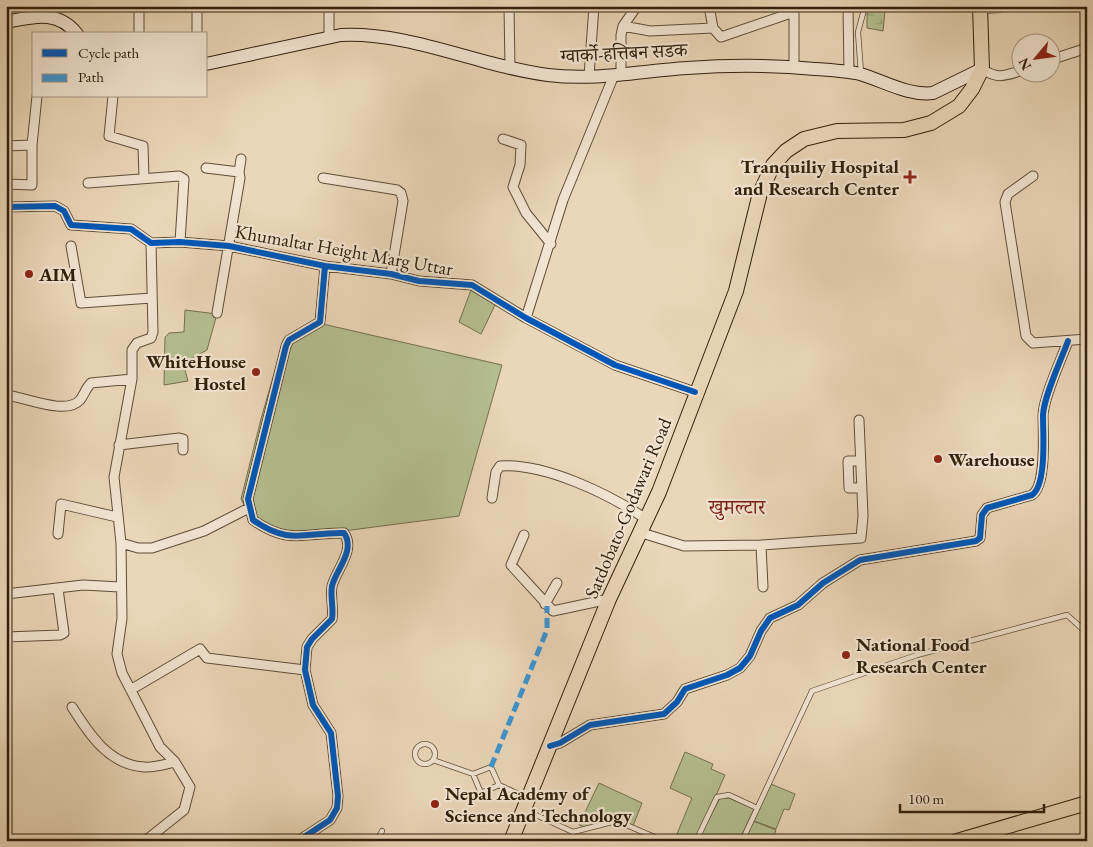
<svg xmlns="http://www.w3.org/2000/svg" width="1093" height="847" font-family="'EB Garamond','Noto Serif Devanagari',serif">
	<defs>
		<pattern id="wetland-marsh" width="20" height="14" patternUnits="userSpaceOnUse" patternTransform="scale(1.25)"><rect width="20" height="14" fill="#b4be91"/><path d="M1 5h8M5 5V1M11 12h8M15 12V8" fill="none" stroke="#9ba37c"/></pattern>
	</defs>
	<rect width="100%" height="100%" fill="#ead6b8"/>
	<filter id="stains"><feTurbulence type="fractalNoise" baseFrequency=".004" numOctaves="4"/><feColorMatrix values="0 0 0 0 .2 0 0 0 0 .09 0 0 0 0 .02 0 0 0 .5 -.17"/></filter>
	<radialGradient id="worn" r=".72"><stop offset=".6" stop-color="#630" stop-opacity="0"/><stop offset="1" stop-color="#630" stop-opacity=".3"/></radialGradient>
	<path fill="#b4be91" stroke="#726f4e" d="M471 290 496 303 481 334 459 322Z
		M185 310 217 314 207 350 183 363 188 381 164 385 165 337 169 333 184 332Z
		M314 322 502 365 459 516 297 537 252 520 241 499 261 419 284 339Z
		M685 752 713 764 711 769 725 775 696 841H674L692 798 670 788Z
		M599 783 642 803 633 826 612 822 587 828 579 825Z
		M771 784 795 794 789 810 784 809 776 829 754 821Z
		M720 798H729L754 809 739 841H698Z
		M753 821 776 830 772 841H745Z"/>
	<path fill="url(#wetland-marsh)" stroke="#726f4e" d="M867 10 885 11 883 31 867 28Z"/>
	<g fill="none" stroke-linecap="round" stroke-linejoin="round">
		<defs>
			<path id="service" d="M982 11 1000 10 1007 6
				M861 73 858 32 865 6
				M415 754a10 10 0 1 1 20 0a10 10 0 1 1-20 0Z
				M433 760 473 774
				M491 767 499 785 481 793 473 774Z
				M499 785 527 798
				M525 810 573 832 612 822 624 824 664 841
				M377 841 382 831
				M570 841 573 832
				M696 841 717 797 729 795 757 808
				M742 841 812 691 917 655 1067 615 1087 633"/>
			<path id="minor" d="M139 6V34
				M197 6V34
				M509 6 510 68
				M709 6 713 28 721 37 794 12
				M848 6 849 72
				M45 15 48 6
				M623 26 650 31 713 28
				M329 38V6
				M1050 60 1087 48
				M794 67V6
				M982 69C997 79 1004 76 1020 71
				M621 74V35L623 26 637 6
				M589 76 594 6
				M113 96 109 136 143 146 144 178
				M503 139 521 145 520 165 513 187 526 213 551 244
				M32 145 37 96
				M6 146 32 145V185L6 184
				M206 168 239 172 240 178 217 313
				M239 172 241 159
				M1033 176 1008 194 1005 202 1026 336 1033 343 1087 339
				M323 178 397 190 401 193 403 201 391 274
				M88 183 179 176 184 179 180 242
				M6 207 55 206 64 211 71 225 131 229 151 243 180 242 229 246 325 266 391 274 419 281 472 285 526 318 615 365 695 392
				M71 246 81 303 152 298
				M526 318 563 200 614 75
				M6 395C25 397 66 416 80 400 84 395 86 388 91 383L132 379
				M119 445 179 438 183 439V450
				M860 461H848L849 488H861
				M492 498 496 472 500 466C545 463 609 494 646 519
				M642 533 684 546 761 545 861 538 863 516 859 420
				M58 534 61 504 117 517
				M524 535 511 565 553 611 609 599
				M121 543 138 548H152L204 531 249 508
				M761 545 763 587
				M6 594 83 585 120 587
				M545 604 557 583
				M6 637 60 635 64 633 58 589
				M132 689 200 649 207 658 305 670
				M72 707C89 734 109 765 144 767 154 768 166 764 175 762
				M550 746 560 743 590 725 664 714 677 702 685 689 727 675 740 668 750 656 761 631 770 618 798 605 823 583 860 560 976 541 980 538 982 515 987 508 1032 495C1047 485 1043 432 1043 415 1044 396 1061 360 1068 341
				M145 841 184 810 190 787 175 762 160 747 122 673 117 654 122 618 121 543 114 477 132 379V350L137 343 151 338 153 332 151 243
				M298 841 330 820 337 808 338 796 331 733 313 705 305 670 307 647 312 639 332 619C334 608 330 597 332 586 336 570 356 550 344 533 305 532 290 546 253 520L248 499 286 346 289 340 320 322 325 266"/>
			<path id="secondary" d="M6 22C33 17 57 9 77 34
				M206 64 341 35C413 32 478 66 548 75 594 81 641 71 687 68 729 65 773 65 815 69 830 70 846 71 860 74 884 81 908 96 933 93L982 69"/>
			<path id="primary" d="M511 841 609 599 659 492 736 291 760 193 773 165 786 151 804 139 837 131 904 130 931 123 959 106 972 89 982 69 980 6
				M957 841 1087 803"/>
		</defs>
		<use href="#service" stroke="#5e4e37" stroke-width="6"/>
		<use href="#minor" stroke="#5e4e37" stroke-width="11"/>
		<use href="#secondary" stroke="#30200c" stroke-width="14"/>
		<use href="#primary" stroke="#30200c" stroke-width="16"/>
		<use href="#service" stroke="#f1e4d1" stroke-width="4.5"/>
		<use href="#minor" stroke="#f1e4d1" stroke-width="9"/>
		<use href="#secondary" stroke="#f1e4d1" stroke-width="12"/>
		<use href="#primary" stroke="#ead6b8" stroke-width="14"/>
		<path stroke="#3d94d2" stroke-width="5" stroke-dasharray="10 5" stroke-linecap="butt" d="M491 767 547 630V606"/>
		<defs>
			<path id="cycleway" d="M6 207 55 206 64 211 71 225 131 229 151 243 180 242 229 246 325 266 391 274 419 281 472 285 526 318 615 365 695 392
				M550 746 560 743 590 725 664 714 677 702 685 689 727 675 740 668 750 656 761 631 770 618 798 605 823 583 860 560 976 541 980 538 982 515 987 508 1032 495C1047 485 1043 432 1043 415 1044 396 1061 360 1068 341
				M298 841 330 820 337 808 338 796 331 733 313 705 305 670 307 647 312 639 332 619C334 608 330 597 332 586 336 570 356 550 344 533 305 532 290 546 253 520L248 499 286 346 289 340 320 322 325 266"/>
		</defs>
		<use href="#cycleway" stroke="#f1e4d1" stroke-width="9"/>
		<use href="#cycleway" stroke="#0057b8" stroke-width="6"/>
	</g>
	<g fill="#8f2418" stroke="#f1e4d1" stroke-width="2">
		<path d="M907.5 169.5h5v5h5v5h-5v5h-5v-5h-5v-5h5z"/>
		<circle cx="29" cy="274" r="5"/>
		<circle cx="256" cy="372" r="5"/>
		<circle cx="938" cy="459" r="5"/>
		<circle cx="846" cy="655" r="5"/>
		<circle cx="435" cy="804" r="5"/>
	</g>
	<g text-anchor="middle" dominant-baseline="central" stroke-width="4.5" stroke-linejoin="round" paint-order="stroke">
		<g font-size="19" fill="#30200c" stroke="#f1e4d1">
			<text transform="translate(624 53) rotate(-3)">ग्वार्को-हत्तिबन सडक</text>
			<text transform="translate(344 250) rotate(10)">Khumaltar Height Marg Uttar</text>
			<text transform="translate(628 508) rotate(-67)">Satdobato-Godawari Road</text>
		</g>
		<g font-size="19" font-weight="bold" fill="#30200c" stroke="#f1e4d1" text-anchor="start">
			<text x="899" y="166" text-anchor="end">Tranquiliy Hospital<tspan x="899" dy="22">and Research Center</tspan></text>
			<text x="39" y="274">AIM</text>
			<text x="246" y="361" text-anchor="end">WhiteHouse<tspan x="246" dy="22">Hostel</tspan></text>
			<text x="948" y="459">Warehouse</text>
			<text x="856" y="644">National Food<tspan x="856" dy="22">Research Center</tspan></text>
			<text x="445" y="793">Nepal Academy of<tspan x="445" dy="22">Science and Technology</tspan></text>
		</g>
		<g font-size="20" fill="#7a1f14" stroke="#f1e4d1">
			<text x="737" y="507">खुमल्टार</text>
		</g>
	</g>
	<rect width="1093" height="847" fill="none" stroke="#ead6b8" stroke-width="25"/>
	<rect x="8" y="8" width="1078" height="832" fill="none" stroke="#30200c" stroke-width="2.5"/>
	<rect x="12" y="12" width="1068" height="822" fill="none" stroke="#30200c"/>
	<rect x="32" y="32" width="175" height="65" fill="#f1e4d1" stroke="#a49682"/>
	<rect x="42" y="49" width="25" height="8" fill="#0057b8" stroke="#a49682"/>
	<text x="78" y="58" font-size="15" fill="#30200c">Cycle path</text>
	<rect x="42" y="74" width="25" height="8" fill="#3d94d2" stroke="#a49682"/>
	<text x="78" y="82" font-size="15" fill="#30200c">Path</text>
	<g transform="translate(1036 58) rotate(241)"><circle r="24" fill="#f1e4d1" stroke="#a49682"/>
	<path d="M0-4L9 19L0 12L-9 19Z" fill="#8f2418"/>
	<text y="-8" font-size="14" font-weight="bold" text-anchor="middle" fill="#30200c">N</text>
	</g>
	<path d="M900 804v8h144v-8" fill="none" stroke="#30200c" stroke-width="2.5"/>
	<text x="908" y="804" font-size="15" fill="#30200c" stroke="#f1e4d1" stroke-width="4" paint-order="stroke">100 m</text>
	<rect width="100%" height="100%" filter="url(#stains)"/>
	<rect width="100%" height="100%" fill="url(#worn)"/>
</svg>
